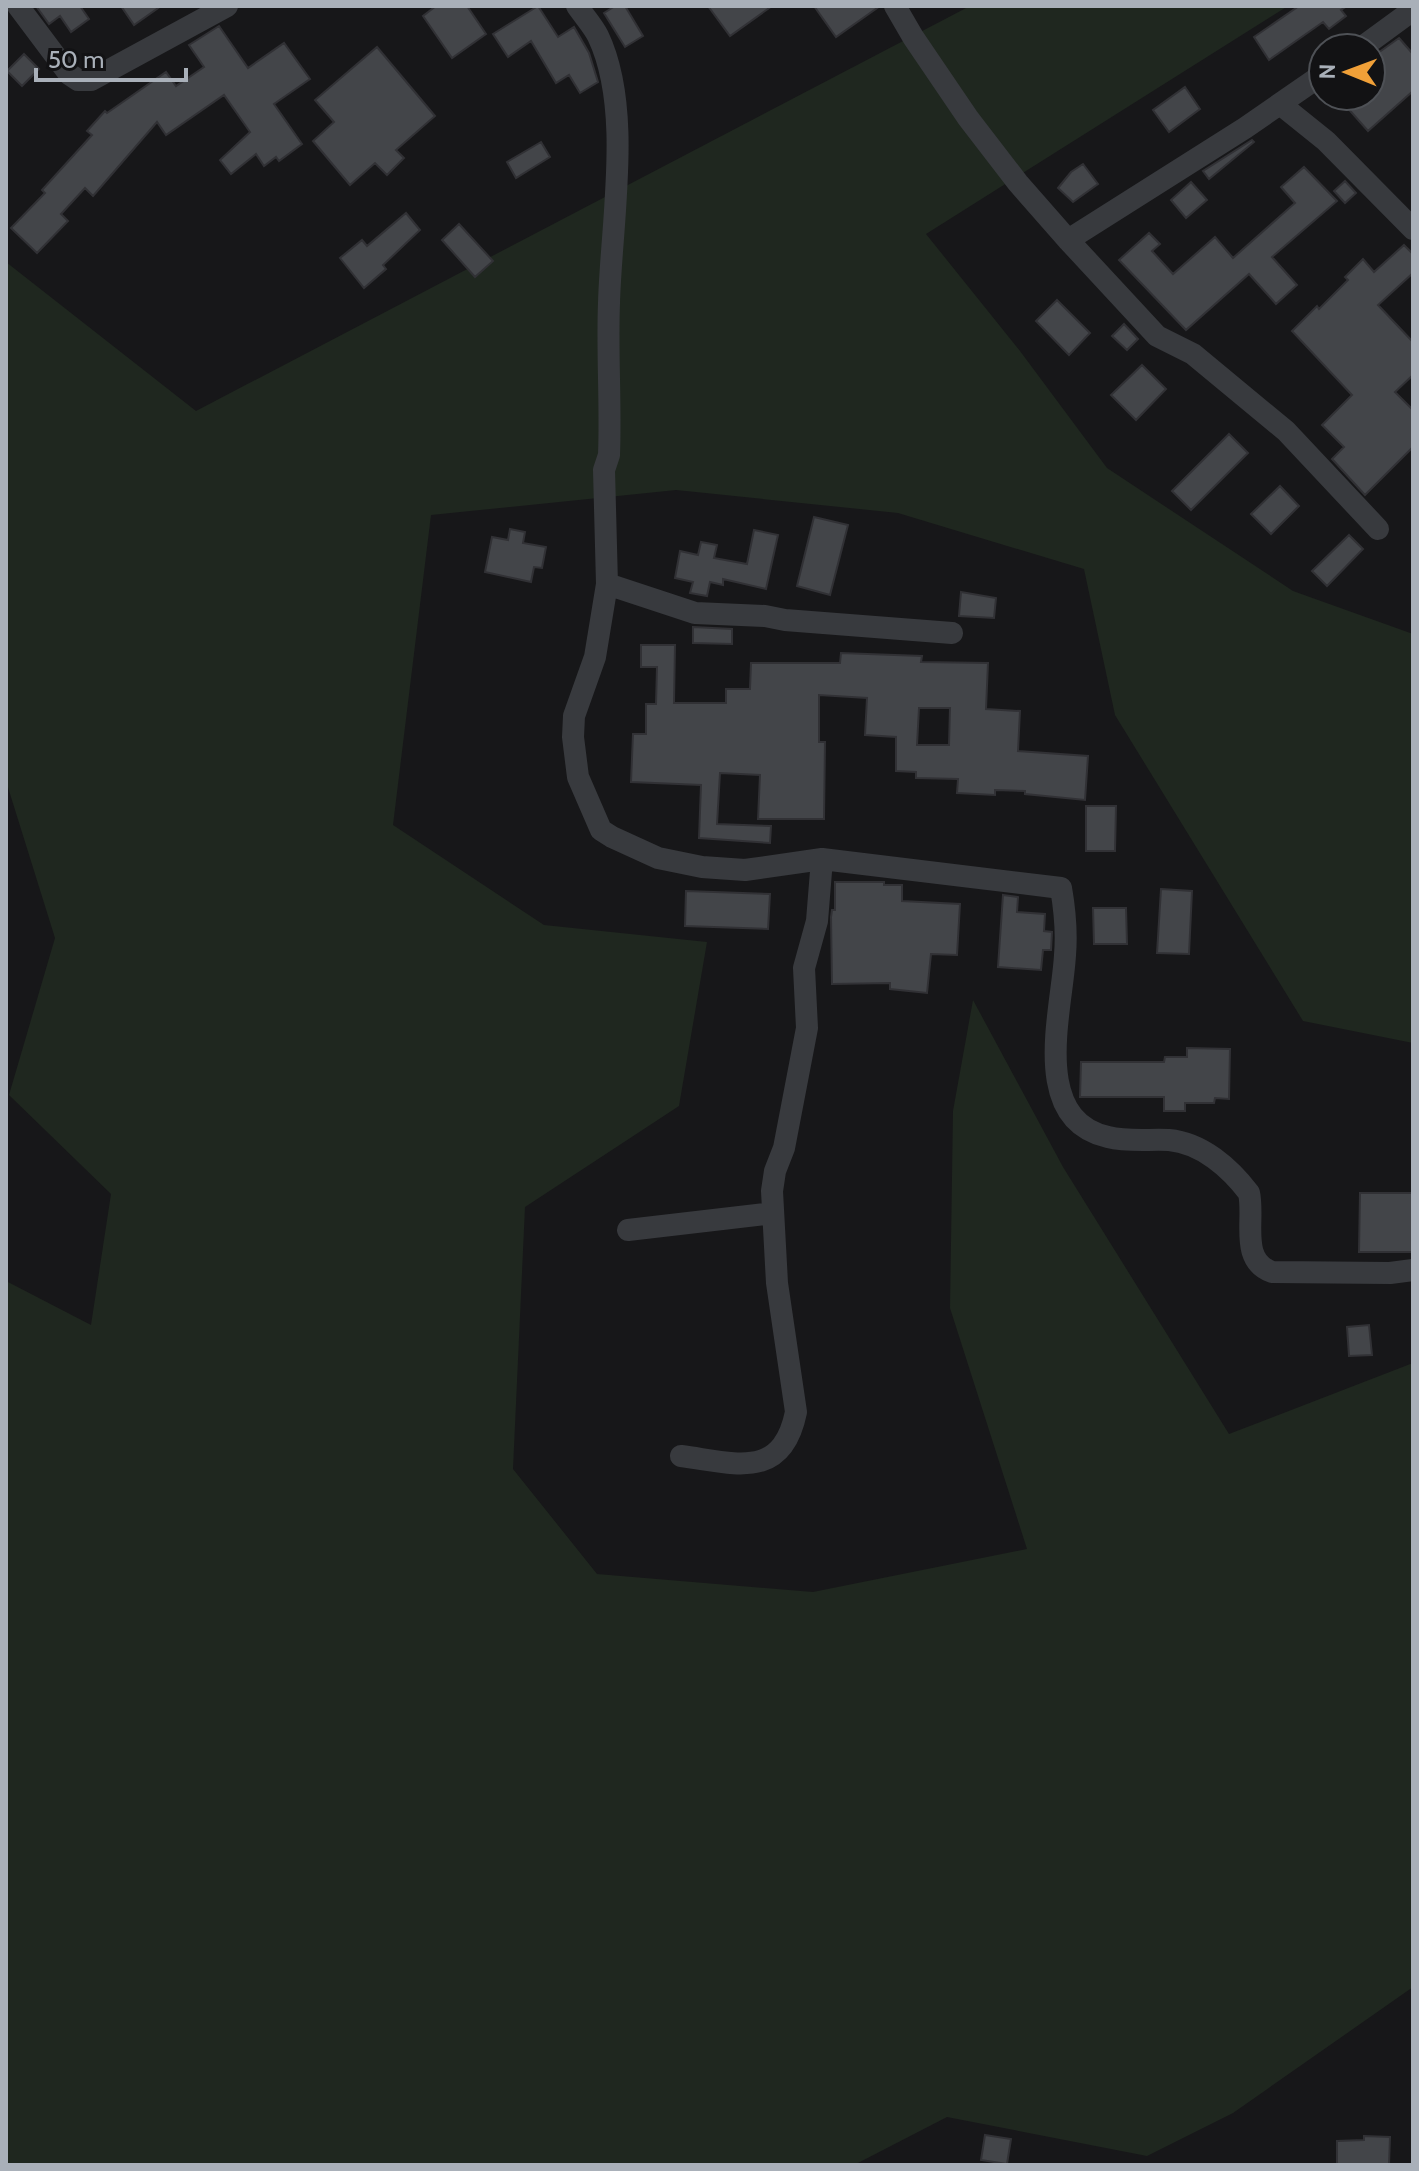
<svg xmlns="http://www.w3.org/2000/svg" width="1419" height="2171" viewBox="0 0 1419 2171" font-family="Cabin,sans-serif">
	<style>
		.green { fill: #1f271f }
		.building { fill: #434549; stroke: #313135; stroke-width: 2; fill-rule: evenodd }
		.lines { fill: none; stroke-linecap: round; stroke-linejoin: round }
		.minor { stroke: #383a3e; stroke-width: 22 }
	</style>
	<rect width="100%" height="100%" fill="#171719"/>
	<!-- green -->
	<path class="green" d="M970 6H1288L926 234 1020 351 1107 468 1293 591 1413 634V1043L1303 1021 1115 715 1084 569 898 513 676 490 431 515 393 825 544 925 707 942 679 1106 525 1207 513 1469 597 1574 813 1592 1027 1549 950 1308 953 1111 973 1000 1063 1167 1229 1434 1413 1363V1987L1233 2113 1147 2156 947 2117 854 2165H6V1281L91 1325 111 1194 9 1095 55 938 6 781V262L196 411Z"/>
	<!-- building -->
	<path class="building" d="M36 6H80L89 19 71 32 60 16 49 24Z
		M121 6H161L134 25Z
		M436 6H467L486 34 452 58 423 16Z
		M538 6 558 37 574 27 589 53 598 82 580 93 569 75 556 83 531 41 508 57 493 34Z
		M615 6H625L643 36 625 47 604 13Z
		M708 6H772L730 36Z
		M814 6H880L836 37Z
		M1299 6H1347L1341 10 1346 16 1329 29 1323 22 1269 60 1254 37Z
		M219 26 248 68 284 43 310 79 274 104 302 144 279 161 276 157 264 166 256 154 231 174 220 160 250 132 224 95 166 135 157 122 93 196 85 188 61 214 68 221 37 253 11 228 45 193 42 190 92 135 87 131 105 111 107 113 166 72 176 86 204 67 189 45Z
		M1399 38 1413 54V91L1368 131 1337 96H1371V58Z
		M377 47 435 116 396 150 404 158 387 175 375 163 350 185 313 141 334 122 315 100Z
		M24 54 39 69 22 86 7 71Z
		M1185 87 1200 109 1169 132 1153 110Z
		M1252 140 1254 142 1209 179 1203 171Z
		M541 142 550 157 516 178 507 162Z
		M1083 164 1098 184 1073 202 1058 188 1071 172Z
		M1304 167 1337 201 1272 257 1297 285 1276 304 1249 274 1186 330 1119 260 1149 233 1160 244 1152 251 1173 274 1215 237 1233 258 1295 203 1281 187Z
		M1345 181 1356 193 1345 203 1334 191Z
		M1191 182 1207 200 1186 218 1171 200Z
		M406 213 420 230 383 265 386 269 364 288 340 258 362 240 367 246Z
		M459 224 493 261 475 277 442 240Z
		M1404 245 1413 254V273L1378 305 1413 342V375L1395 392 1413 410V447L1365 495 1332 459 1344 447 1322 425 1352 395 1292 331 1317 306 1319 309 1348 280 1345 277 1363 259 1374 272Z
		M1057 300 1090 333 1069 355 1036 321Z
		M1124 324 1138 339 1127 350 1112 336Z
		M1142 365 1166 389 1136 420 1111 395Z
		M1229 434 1248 453 1191 510 1172 491Z
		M1280 486 1299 506 1271 534 1251 514Z
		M814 517 848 525 830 595 797 586Z
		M510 529 525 532 523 543 546 547 542 568 534 567 531 582 485 572 492 537 508 540Z
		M754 530 778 535 766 589 723 579V585L710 582 707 596 690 593 693 582 675 578 680 551 698 555 701 542 717 545 714 558 747 564Z
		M1349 535 1363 549 1327 586 1312 571Z
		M961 592 996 598 994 618 959 616Z
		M693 627 732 629V644L693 643Z
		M641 645H675L674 703H726V689H750L751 663H840L841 653 922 656 921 662 988 663 986 709 1020 711 1018 751 1088 756 1085 800 1025 794V791L995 790V795L957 793 958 779 916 778V772L896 771V737L865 735 867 698 819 695V742H825L824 819H758L760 775 720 773 717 824 771 826 770 843 699 838 701 785 631 782 633 734H646V704H656L657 667H641ZM919 708H950L949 745H917Z
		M1086 806H1116L1115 851H1086Z
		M835 882H884V885H902V901L960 904 957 955 931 954 927 993 890 989V983L832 984 831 917 832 910H835Z
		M1161 889 1192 891 1189 954 1157 953Z
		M686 891 770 894 768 929 685 926Z
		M1003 895 1018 897 1017 912 1045 914 1044 931 1052 932 1051 950H1043L1041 970 998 967Z
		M1093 908H1126L1127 944H1094Z
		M1187 1048 1230 1049 1229 1099 1215 1098 1214 1103H1185V1111H1164V1097H1080L1081 1062H1164L1165 1057H1187Z
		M1360 1193H1413V1252H1359Z
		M1369 1325 1372 1355 1349 1356 1347 1327Z
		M985 2135 1011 2139 1007 2164 981 2160Z
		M1364 2136 1390 2137 1389 2165H1337V2141L1364 2140Z"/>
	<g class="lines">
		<!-- minor -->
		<path class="minor" d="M18 6 69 74 78 80H91L227 6
			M577 6C584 16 593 26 598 36 633 109 611 223 609 303 607 353 611 404 609 455L604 470 607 584 595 657 574 716 573 737 578 777 601 830 612 837 658 858 702 867 745 870 822 859 1061 888C1065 911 1067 931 1065 955 1062 1011 1029 1119 1108 1137 1128 1142 1149 1139 1169 1140 1202 1143 1230 1168 1249 1193 1255 1220 1239 1260 1272 1272L1390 1273 1413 1270
			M895 6 913 37 968 118 1018 183 1068 240 1157 336 1193 354 1286 431 1378 529
			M1361 48 1413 10
			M1280 104 1326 141 1413 229
			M1068 240 1245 128 1323 74
			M607 584 695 613 765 616 785 620 952 633
			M628 1230 773 1213
			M681 1456C735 1463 782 1481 796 1412L777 1283 772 1191 775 1171 784 1148 807 1028 804 968 817 921 822 859"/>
	</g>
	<!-- border -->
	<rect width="1419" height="2171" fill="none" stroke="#a9b0b9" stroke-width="16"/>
	<!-- north arrow -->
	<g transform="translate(1347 72) rotate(271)"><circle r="38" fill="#121214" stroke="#4e5156" stroke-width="2"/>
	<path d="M0-6L14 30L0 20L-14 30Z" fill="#f0a038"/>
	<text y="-12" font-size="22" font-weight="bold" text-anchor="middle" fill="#a9b0b9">N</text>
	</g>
	<!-- scale -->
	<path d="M36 68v12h150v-12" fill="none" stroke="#a9b0b9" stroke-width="4"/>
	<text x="48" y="68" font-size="24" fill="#a9b0b9" stroke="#121214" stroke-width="6" paint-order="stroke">50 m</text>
</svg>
